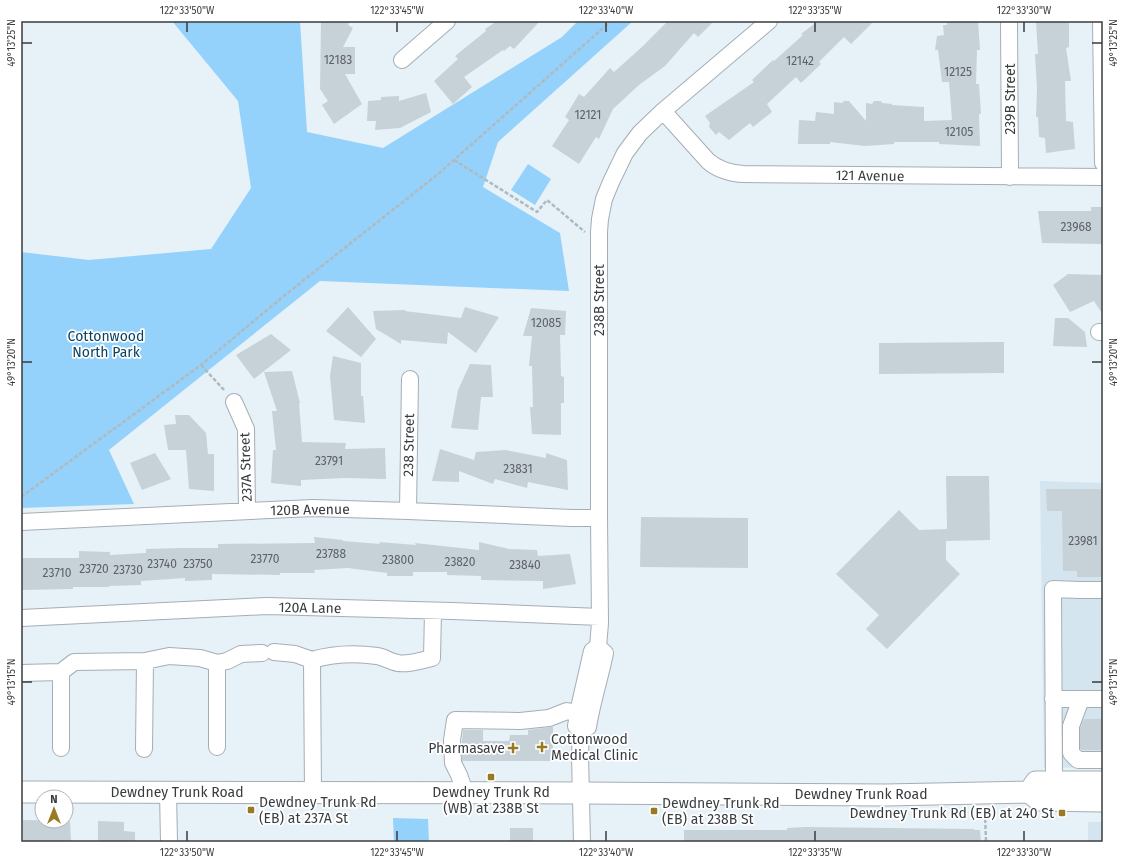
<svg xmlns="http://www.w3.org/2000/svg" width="1124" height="863" viewBox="0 0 1124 863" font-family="'Fira Sans',sans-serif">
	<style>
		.built { fill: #d4e5f0 }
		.green { fill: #94d2fb }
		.building { fill: #c7d1d8 }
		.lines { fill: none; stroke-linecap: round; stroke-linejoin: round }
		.minor-casing { stroke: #a5aeb5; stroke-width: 18 }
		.major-casing { stroke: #a5aeb5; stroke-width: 23 }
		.path { stroke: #b0b9be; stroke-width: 2.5; stroke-dasharray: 4 2; stroke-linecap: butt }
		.minor { stroke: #fff; stroke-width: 16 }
		.major { stroke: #fff; stroke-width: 21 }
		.ticks { fill: none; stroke: #383c3f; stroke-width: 1.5 }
		.poi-dot { fill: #987a23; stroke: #fff; stroke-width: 1.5 }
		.labels { text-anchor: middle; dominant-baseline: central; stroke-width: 3.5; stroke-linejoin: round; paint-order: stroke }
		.number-label { font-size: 12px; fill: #5c6165 }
		.street-label { font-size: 14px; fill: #383c3f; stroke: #fff }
		.park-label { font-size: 14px; fill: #08415f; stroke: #fff }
		.poi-label { font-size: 14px; fill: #383c3f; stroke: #fff; text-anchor: start }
		.neatline { fill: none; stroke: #383c3f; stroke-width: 1.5 }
		.ticks-label { font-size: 10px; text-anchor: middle; fill: #383c3f }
	</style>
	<rect width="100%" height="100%" fill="#e7f1f8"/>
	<!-- built -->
	<path class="built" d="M1040 481 1103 483V767L1044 768Z
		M1088 822H1103V842H1088Z"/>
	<!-- green -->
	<path class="green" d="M172 21H300L307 132 383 148 562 37 578 21H633L498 142 483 187 560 233 569 291 320 281 109 450 134 504 21 508V252L89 260 211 249 251 188 238 101Z
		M528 164 551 179 535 205 511 190Z
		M393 818 428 819 429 842H394Z"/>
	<!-- building -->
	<path class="building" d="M321 21H350L348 25 353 28 343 47H355V74H345L362 104 334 124 322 105 328 101 320 89Z
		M497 21H540L514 49 510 46 504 51 503 50 464 77 472 87 453 104 434 81 458 59 455 56 486 31 485 29Z
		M668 21H714L698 37 694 33 665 66 639 85 613 109 599 139 596 137 579 164 552 146 569 120 565 117 579 94 584 97 610 68 614 72 642 47Z
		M818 21H874L851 44 844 37 819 62 821 64 801 83 796 77 767 104 772 112 753 127 750 123 729 140 719 132 716 135 709 127 710 123 705 116 754 82 752 80 773 60 774 61 803 35 801 34Z
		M947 21H978L980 50H977L976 84H979L981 114H979L980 146 939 144V142H894V144L865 146 830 142V144H798L799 120 815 121 816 112 834 114V102L842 103 844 101H849L866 121V103L872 104 874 101H881L882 103 892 104V105L924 107V121L952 120 949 82H942L938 50H935L937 36 944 35 943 25H947Z
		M1036 21H1069V47L1066 48 1071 81H1065L1066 121 1073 122 1075 149 1046 153 1045 138 1039 137 1038 117H1036L1037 88 1035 54H1038Z
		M426 93 431 112 400 128 375 130 376 121H367L368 101 381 100V97L399 96V101Z
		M1091 207H1103V244L1042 243 1038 211H1091Z
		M1068 274 1103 275V315L1094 301 1070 312 1053 285Z
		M348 307 376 339 361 357 326 331Z
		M465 307 499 317 476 353 448 332 447 344 401 340V344L376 329 373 311 405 310V311L461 318Z
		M531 308 566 311 565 335H560L561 376 564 377V403H561V435L532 434 530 407H533L532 366H529L532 336H523Z
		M1055 318H1068L1085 332 1087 347 1053 346Z
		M271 334 291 350 254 379 236 355Z
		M1004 342V373L879 374V343Z
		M333 356 361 363V396H363L365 423 334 420 330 376Z
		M470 364 491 365 493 397H481L478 430 451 428 458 390Z
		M292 371 300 403H299L302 442 346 443 345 449 385 448 386 479 344 478 301 480V486L271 483 273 450H276L272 411H277L264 372Z
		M175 415H189L206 433 208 454H214V491L189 489 186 450H168L164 425 176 424Z
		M440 449 474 460 476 452 506 450 546 458V453L567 460 568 490 528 482 527 488 495 479 493 484 459 471V482L432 481Z
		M155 453 171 479 142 490 130 463Z
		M946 476H989L990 540 946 541V560L960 574 887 649 866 629 879 615 836 574 899 510 919 530 947 529Z
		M1046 489H1103V577H1077V571H1063L1062 511H1047Z
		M641 517 748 518V568L640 567Z
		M314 537 343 540V541L380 544 379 542 416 545 415 543 479 550V542L509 549 537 550 538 556 570 554 576 584 543 589V581L481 580V576L447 575V572H413V576H387V573L348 568 314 570 315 573H280V575L212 574V580L185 581V578L141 581V585L109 586V587H73V589L21 590V558H79V551L110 552V555L146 553V549L182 548H218V544L315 543Z
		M1084 719H1103V750H1082L1080 749V728Z
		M551 727H553V761H462V741L463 730H483V741H509L510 735H528V730Z
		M23 820 70 821 71 842H23Z
		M98 821 124 822V831L135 832V842H98Z
		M805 827 974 829V830H980L981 842H684V830H787V828Z
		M510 828H533V842H510Z"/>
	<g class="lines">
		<!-- minor casing -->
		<g class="minor-casing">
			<path id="minor" d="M1009 21 1010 177
				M1101 21 1103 163
				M402 60 447 21
				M663 111 708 161C718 170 729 173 743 174L1103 177
				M1099 332H1103
				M234 402 246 429 247 511
				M408 511 410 379
				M21 522 313 508 408 511 572 518H599
				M21 618 267 606 452 611 600 617
				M598 647 600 623 599 518V232L600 219 604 199 611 182 625 153 640 133 663 111 769 21
				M274 652 295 654 312 660
				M217 663V747
				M61 672V748
				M21 673 61 672 74 662 145 661 169 656 200 658 217 663 227 661 241 654 262 653
				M1053 699H1103
				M1081 699 1071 726V753L1078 760H1103
				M581 731 588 727C592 702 600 678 605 653L598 647
				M144 749 145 661
				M1054 782 1053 589 1080 590H1103
				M168 792 169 842
				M313 792 312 660C333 654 355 653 377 656 384 657 391 662 398 663 408 665 422 660 432 658L433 611
				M465 792 459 775 453 763 452 740 455 720 520 721 549 718 567 711 578 713
				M582 842 580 755 581 731 576 726 579 708 592 651 598 647"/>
		</g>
		<!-- major casing -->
		<g class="major-casing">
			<path id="major" d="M21 792 581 793 886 795 1029 792 1039 800 1103 801
				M1029 792 1036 782H1103"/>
		</g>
		<!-- path -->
		<path class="path" d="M454 160 537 212 547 200 585 232
			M201 365 225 391
			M21 497 201 365 285 295 437 175 611 21
			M985 813 986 842"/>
		<!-- minor -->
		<use href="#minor" class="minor"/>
		<!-- major -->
		<use href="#major" class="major"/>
	</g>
	<!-- ticks -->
	<path class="ticks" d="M187 22V32M397 22V32M606 22V32M815 22V32M1024 22V32M22 43H32M1092 43H1102M22 362H32M1092 362H1102M22 682H32M1092 682H1102M187 831V841M397 831V841M606 831V841M815 831V841M1024 831V841"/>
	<!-- markers -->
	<g class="poi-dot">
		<path d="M540 741h4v4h4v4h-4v4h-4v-4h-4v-4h4z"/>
		<path d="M511 742h4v4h4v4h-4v4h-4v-4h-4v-4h4z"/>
		<rect x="487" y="773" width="8" height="8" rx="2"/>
		<rect x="247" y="806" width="8" height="8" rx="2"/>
		<rect x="650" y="807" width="8" height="8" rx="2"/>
		<rect x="1058" y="809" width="8" height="8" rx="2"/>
	</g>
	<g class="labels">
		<!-- number labels -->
		<g class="number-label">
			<text x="338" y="60">12183</text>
			<text x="800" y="61">12142</text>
			<text x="958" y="72">12125</text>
			<text x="588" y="115">12121</text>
			<text x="959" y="132">12105</text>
			<text x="1076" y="227">23968</text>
			<text x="546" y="323">12085</text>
			<text x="329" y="461">23791</text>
			<text x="518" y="469">23831</text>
			<text x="1083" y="541">23981</text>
			<text x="331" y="554">23788</text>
			<text x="265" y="559">23770</text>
			<text x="398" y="560">23800</text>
			<text x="460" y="562">23820</text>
			<text x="162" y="564">23740</text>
			<text x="198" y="564">23750</text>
			<text x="525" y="565">23840</text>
			<text x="94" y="569">23720</text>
			<text x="128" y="570">23730</text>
			<text x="57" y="573">23710</text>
		</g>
		<!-- street labels -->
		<g class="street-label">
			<text transform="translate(1010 99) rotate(-90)">239B Street</text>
			<text transform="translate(870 176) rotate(1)">121 Avenue</text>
			<text transform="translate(599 300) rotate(-90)">238B Street</text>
			<text transform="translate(409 445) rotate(-89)">238 Street</text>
			<text transform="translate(246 467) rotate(-92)">237A Street</text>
			<text transform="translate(310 510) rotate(-1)">120B Avenue</text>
			<text transform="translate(310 608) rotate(1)">120A Lane</text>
			<text x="177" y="792">Dewdney Trunk Road</text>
			<text x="861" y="794">Dewdney Trunk Road</text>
		</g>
		<!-- park labels -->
		<g class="park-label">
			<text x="106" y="336">Cottonwood<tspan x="106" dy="16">North Park</tspan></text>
		</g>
		<!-- poi labels -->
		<g class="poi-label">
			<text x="551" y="739">Cottonwood<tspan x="551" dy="16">Medical Clinic</tspan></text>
			<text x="505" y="748" text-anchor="end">Pharmasave</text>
			<text x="491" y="792" text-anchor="middle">Dewdney Trunk Rd<tspan x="491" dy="16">(WB) at 238B St</tspan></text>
			<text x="259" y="802">Dewdney Trunk Rd<tspan x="259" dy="16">(EB) at 237A St</tspan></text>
			<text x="662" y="803">Dewdney Trunk Rd<tspan x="662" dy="16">(EB) at 238B St</tspan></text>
			<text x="1054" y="813" text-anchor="end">Dewdney Trunk Rd (EB) at 240 St</text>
		</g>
	</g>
	<!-- border -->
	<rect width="1124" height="863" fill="none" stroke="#ffffff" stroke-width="44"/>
	<!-- north arrow -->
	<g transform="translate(54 809)"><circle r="19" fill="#ffffff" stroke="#afb1b2"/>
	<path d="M0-3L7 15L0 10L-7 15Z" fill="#987a23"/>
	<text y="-6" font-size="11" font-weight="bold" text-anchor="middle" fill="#383c3f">N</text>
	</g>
	<rect x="22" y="22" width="1080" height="819" class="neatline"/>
	<g class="ticks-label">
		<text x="187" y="14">122°33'50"W</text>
		<text x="397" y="14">122°33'45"W</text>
		<text x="606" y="14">122°33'40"W</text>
		<text x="815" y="14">122°33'35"W</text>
		<text x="1024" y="14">122°33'30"W</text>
		<text transform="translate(11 43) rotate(-90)" y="4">49°13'25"N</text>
		<text transform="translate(1113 43) rotate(-90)" y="4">49°13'25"N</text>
		<text transform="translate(11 362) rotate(-90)" y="4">49°13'20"N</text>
		<text transform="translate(1113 362) rotate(-90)" y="4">49°13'20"N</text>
		<text transform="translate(11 682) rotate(-90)" y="4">49°13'15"N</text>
		<text transform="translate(1113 682) rotate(-90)" y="4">49°13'15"N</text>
		<text x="187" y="856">122°33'50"W</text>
		<text x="397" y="856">122°33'45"W</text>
		<text x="606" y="856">122°33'40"W</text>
		<text x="815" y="856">122°33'35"W</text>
		<text x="1024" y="856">122°33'30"W</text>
	</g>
</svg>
